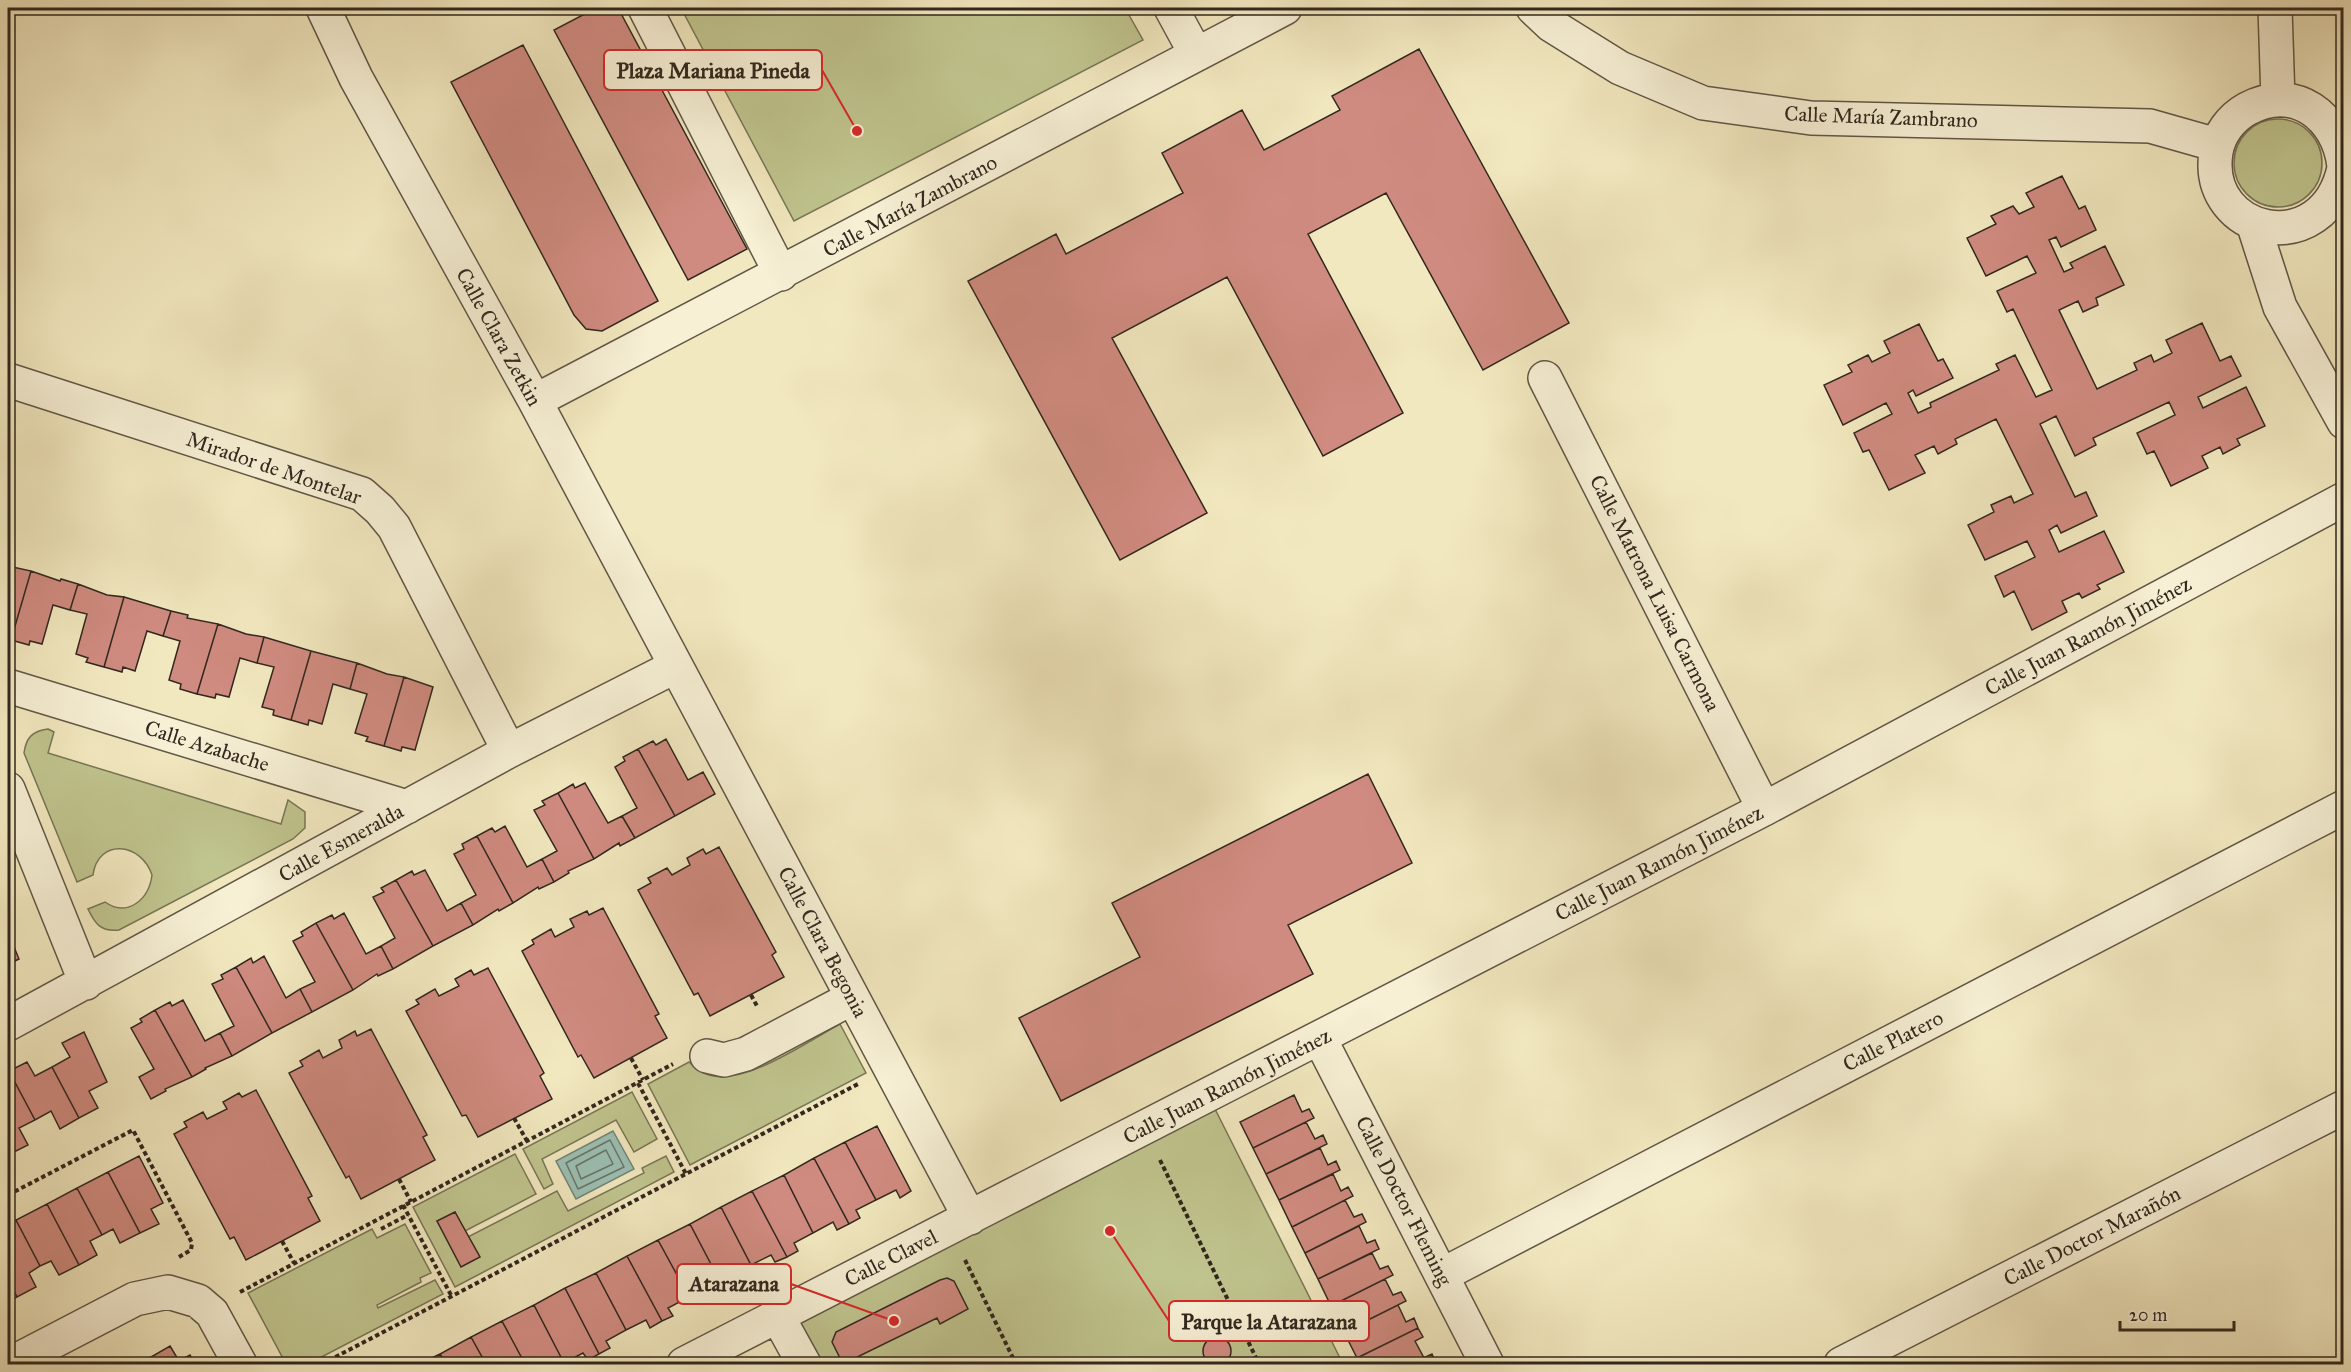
<svg xmlns="http://www.w3.org/2000/svg" width="2351" height="1372" viewBox="0 0 2351 1372" font-family="'IM FELL Great Primer',serif">
	<style>
		.green { fill: #c0c48e; stroke: #787656; stroke-width: 1.5 }
		.water { fill: #9bc0b4; stroke: #718378; stroke-width: 1.5 }
		.lines { fill: none; stroke-linecap: round; stroke-linejoin: round }
		.shore { stroke: #667469; stroke-width: 1.5 }
		.building { fill: #d08b80; stroke: #31271e; stroke-width: 1.5 }
		.minor-casing { stroke: #615746; stroke-width: 36 }
		.path { stroke: #31271e; stroke-width: 4; stroke-dasharray: 4.5 3; stroke-linecap: butt }
		.minor { stroke: #f7f0d5; stroke-width: 33 }
		.labels { text-anchor: middle; dominant-baseline: central; stroke-width: 5; stroke-linejoin: round; paint-order: stroke }
		.street-label { font-size: 21px; fill: #31271e; stroke: #f7f0d5 }
		.leader { fill: none; stroke: #d62828; stroke-width: 2 }
		.callout-dot { fill: #d62828; stroke: #f7f0d5; stroke-width: 2 }
		.callout { fill: #f7f0d5; stroke: #d62828; stroke-width: 2 }
		.callout-label { font-size: 22px; text-anchor: middle; font-weight: bold; fill: #31271e }
	</style>
	<rect width="100%" height="100%" fill="#f2e8bf"/>
	<filter id="stains"><feTurbulence type="fractalNoise" baseFrequency=".00333" numOctaves="4"/><feColorMatrix values="0 0 0 0 .2 0 0 0 0 .09 0 0 0 0 .02 0 0 0 .5 -.17"/></filter>
	<radialGradient id="worn" r=".72"><stop offset=".6" stop-color="#630" stop-opacity="0"/><stop offset="1" stop-color="#630" stop-opacity=".3"/></radialGradient>
	<!-- green -->
	<path class="green" d="M681 8H1125L1143 40 794 221Z
		M2234 163a44 44 0 1 1 88 0a44 44 0 1 1-88 0Z
		M48 729 54 732 48 753 281 824 288 800 305 812V828L293 839 119 930C101 932 95 924 88 909L105 902C128 918 149 899 152 875 141 842 98 838 93 875L77 882 24 753C26 738 32 731 48 729Z
		M840 1024 866 1073 690 1165 648 1084 689 1062C695 1068 701 1073 709 1075 745 1086 808 1041 840 1024Z
		M632 1092 657 1139 634 1152 616 1120 542 1159 553 1184 544 1189 523 1149Z
		M1208 1095 1343 1364H804L777 1315Z
		M515 1154 536 1194 465 1231 455 1212 437 1221 468 1237 557 1191 568 1211 644 1173 642 1168 666 1156 674 1172 455 1287 413 1207Z
		M405 1224 431 1273 420 1278 421 1282 377 1305 378 1308 435 1280 443 1294 308 1364H286L248 1293 372 1229 377 1238Z"/>
	<!-- water -->
	<path class="water" d="M613 1131 634 1169 576 1199 556 1161Z"/>
	<g class="lines">
		<!-- shore -->
		<path class="shore" d="M610 1140 624 1167 578 1189 566 1163Z
			M606 1150 613 1164 581 1179 576 1166Z"/>
	</g>
	<!-- building -->
	<path class="building" d="M596 8H618L747 249 688 280 554 30Z
		M523 45 658 301 602 331 586 329 574 315 451 82Z
		M1419 49 1569 323 1483 370 1386 193 1308 234 1403 413 1323 456 1227 277 1112 338 1207 513 1120 560 968 281 1056 234 1066 254 1183 193 1162 153 1242 110 1264 150 1340 110 1332 96Z
		M2062 176 2079 209 2085 206 2096 230 2061 247 2056 237 2049 240 2064 272 2073 268 2070 263 2105 246 2124 285 2096 298 2098 305 2083 312 2078 301 2059 310 2097 389 2137 370 2134 363 2151 355 2154 362 2172 353 2166 340 2202 323 2220 361 2231 356 2241 376 2198 397 2203 408 2246 387 2265 426 2237 439 2240 445 2223 454 2220 447 2202 456 2208 468 2171 486 2154 451 2147 454 2137 433 2175 415 2169 402 2093 438 2096 445 2075 456 2056 416 2040 424 2075 497 2086 492 2097 516 2061 533 2057 525 2049 530 2059 552 2104 531 2124 572 2097 585 2100 589 2082 598 2079 593 2062 601 2067 612 2032 630 2014 591 2004 597 1995 576 2035 557 2027 541 1985 560 1968 525 1994 512 1991 505 2011 496 2014 503 2033 494 1996 419 1955 439 1957 444 1938 454 1934 446 1915 455 1925 473 1889 490 1869 450 1863 452 1854 433 1892 414 1886 403 1843 425 1824 385 1852 372 1848 365 1868 355 1872 362 1890 353 1884 341 1919 324 1938 361 1943 359 1953 378 1916 396 1913 390 1908 393 1918 413 1931 407 1930 403 1999 370 1996 364 2015 355 2036 397 2052 390 2013 309 2007 312 1997 291 2036 273 2027 256 1986 276 1967 238 1996 224 1991 216 2013 206 2019 214 2034 207 2026 193Z
		M8 566 31 571 11 640 8 639Z
		M31 571 60 581 61 579 78 584 70 610 53 605 42 644 30 641 29 645 11 640Z
		M78 584 107 595 124 597 104 667 86 662 88 658 76 654 87 614 70 610Z
		M124 597 171 611 163 636 147 631 135 671 123 667 122 672 104 667Z
		M171 611 188 615 187 618 218 624 197 694 180 689 181 684 169 680 180 641 163 636Z
		M218 624 246 634 264 637 257 663 240 658 229 697 216 694 215 698 197 694Z
		M264 637 311 651 291 720 273 715 274 710 262 707 274 667 257 663Z
		M311 651 357 663 350 689 333 684 322 724 309 720 308 725 291 720Z
		M357 663 387 674 404 677 384 746 366 741 368 737 355 733 367 694 350 689Z
		M404 677 433 687 415 750 402 747 401 751 384 746Z
		M666 739 688 780 703 772 715 794 675 816 638 749 653 741 656 745Z
		M638 749 675 816 635 838 622 816 637 808 615 767 625 761 623 757Z
		M1368 774 1412 863 1288 925 1313 974 1061 1101 1019 1018 1140 957 1112 903Z
		M585 783 608 823 622 816 635 838 620 846 619 843 594 859 558 793 573 784 575 788Z
		M558 793 594 859 568 871 569 873 554 882 542 859 557 851 534 810 545 805 542 801Z
		M505 826 527 867 542 859 554 882 539 889 538 887 513 903 477 836 492 828 495 832Z
		M477 836 513 903 499 911 498 909 473 925 461 903 476 895 454 854 464 849 462 844Z
		M719 847 776 952 772 955 784 977 710 1016 698 993 694 995 638 890 651 883 648 878 667 868 672 875 690 865 687 858 703 849 706 854Z
		M425 870 447 911 461 903 473 925 433 946 396 880 412 871 414 875Z
		M396 880 433 946 393 969 381 946 395 938 373 897 384 892 381 888Z
		M603 908 659 1014 655 1016 667 1038 594 1078 581 1055 578 1057 522 951 534 944 532 940 551 929 555 937 574 927 570 919 587 911 589 915Z
		M344 913 366 954 381 946 393 969 378 976 377 974 353 990 316 923 332 915 334 919Z
		M316 923 353 990 312 1012 300 989 315 982 293 941 303 936 301 932Z
		M10 937 19 959 8 964V938Z
		M264 956 286 998 300 989 312 1012 272 1033 236 967 251 958 253 963Z
		M236 967 272 1033 232 1056 220 1033 234 1026 212 984 223 979 221 975Z
		M488 968 544 1073 540 1076 552 1099 478 1137 466 1115 462 1116 406 1011 419 1004 416 1000 435 989 439 996 459 986 455 979 471 970 474 975Z
		M183 1000 205 1041 220 1033 232 1056 205 1068 206 1069 192 1077 155 1010 170 1002 172 1006Z
		M155 1010 192 1077 165 1089 166 1091 151 1099 139 1077 154 1069 131 1028 142 1022 140 1019Z
		M371 1029 427 1135 423 1137 435 1160 361 1199 349 1176 346 1178 289 1073 303 1066 300 1061 319 1050 323 1058 342 1048 339 1040 355 1031 357 1036Z
		M84 1032 107 1082 89 1091 98 1108 79 1118 52 1067 70 1057 62 1043Z
		M27 1062 35 1076 52 1067 79 1118 60 1129 51 1111 35 1120 9 1071Z
		M9 1071 35 1120 19 1128 28 1145 8 1155Z
		M256 1090 312 1196 308 1198 320 1221 246 1260 234 1237 230 1239 174 1134 187 1127 184 1122 203 1112 207 1119 227 1109 223 1102 239 1093 242 1097Z
		M1294 1095 1302 1112 1309 1109 1314 1118 1253 1148 1240 1122Z
		M1306 1122 1315 1139 1323 1135 1327 1144 1266 1174 1253 1148Z
		M877 1126 911 1191 900 1198 896 1190 876 1200 845 1142Z
		M845 1142 876 1200 856 1210 860 1218 849 1224 814 1158Z
		M1320 1148 1328 1165 1336 1161 1340 1170 1279 1200 1266 1174Z
		M139 1156 163 1203 151 1209 159 1224 140 1233 108 1172Z
		M814 1158 849 1224 837 1230 833 1222 813 1233 784 1175Z
		M108 1172 140 1233 120 1243 113 1229 102 1235 77 1188Z
		M1333 1174 1341 1191 1348 1187 1353 1196 1292 1227 1279 1200Z
		M784 1175 813 1233 794 1243 798 1251 787 1257 752 1191Z
		M77 1188 102 1235 90 1241 97 1255 79 1265 47 1204Z
		M752 1191 787 1257 775 1262 771 1255 751 1265 721 1207Z
		M1345 1200 1354 1217 1362 1214 1366 1222 1305 1253 1292 1227Z
		M47 1204 79 1265 59 1275 51 1261 40 1266 16 1220Z
		M721 1207 751 1265 731 1276 735 1283 724 1289 690 1224Z
		M455 1212 480 1257 461 1267 437 1221Z
		M16 1220 40 1266 29 1273 36 1287 17 1297 8 1278V1224Z
		M690 1224 724 1289 713 1295 709 1287 689 1297 658 1240Z
		M1359 1226 1367 1243 1375 1240 1379 1249 1318 1279 1305 1253Z
		M658 1240 689 1297 668 1308 673 1316 662 1321 627 1256Z
		M1372 1253 1380 1269 1388 1266 1393 1275 1331 1306 1318 1279Z
		M627 1256 662 1321 650 1328 646 1320 626 1330 596 1273Z
		M596 1273 626 1330 606 1341 610 1348 599 1354 565 1288Z
		M8 1278 17 1297 8 1302Z
		M947 1278 954 1281 968 1309 940 1324 937 1318 843 1364 832 1342 836 1332 940 1280Z
		M1385 1279 1393 1295 1401 1292 1406 1301 1344 1332 1331 1306Z
		M565 1288 599 1354 588 1360 583 1353 564 1363 534 1305Z
		M534 1305 564 1363 561 1364H525L502 1321Z
		M1398 1305 1406 1322 1414 1318 1418 1328 1357 1358 1344 1332Z
		M502 1321 525 1364H486L471 1337Z
		M1418 1328 1423 1337 1415 1341 1424 1358 1410 1364H1360L1357 1358Z
		M1203 1351a14 14 0 1 1 28 0a14 14 0 1 1-28 0Z
		M471 1337 486 1364H446L440 1354Z
		M170 1346 179 1361 190 1355 195 1364H155L151 1357Z
		M440 1354 446 1364H419Z
		M1432 1354 1436 1363 1434 1364H1410Z
		M151 1357 155 1364H136Z"/>
	<g class="lines">
		<!-- minor casing -->
		<g class="minor-casing">
			<path id="minor" d="M323 8 356 78 535 401 970 1218
				M645 8 781 274
				M1171 8 1196 54
				M1533 8 1551 25 1620 68 1703 103 1811 118 2150 126 2217 145
				M2275 8 2278 100
				M2344 166C2338 116 2295 83 2247 109 2231 118 2219 134 2216 152 2203 236 2324 262 2344 168
				M2253 223 2280 307 2344 422
				M1545 378 1764 809
				M8 380 362 494 380 510 394 527 509 751
				M535 401 1285 8
				M8 686 407 807
				M8 789 86 983
				M8 1024 509 751 676 666
				M1320 1039 1487 1364
				M707 1056 724 1060 746 1054 852 998
				M1442 1275 2344 807
				M777 1315 804 1364
				M10 1364 135 1299 168 1292 198 1301 212 1313 240 1364
				M684 1364 1764 809 2344 499
				M1841 1364 2344 1107"/>
		</g>
		<!-- path -->
		<path class="path" d="M751 995 757 1006
			M631 1058 643 1080
			M638 1083 686 1174
			M514 1118 527 1141
			M1160 1160 1259 1364
			M399 1179 411 1202
			M8 1195 133 1130 192 1243 191 1250 179 1257
			M403 1205 452 1297
			M381 1229 408 1215
			M282 1241 294 1263
			M965 1260 1016 1364
			M240 1292 673 1064
			M322 1364 858 1084"/>
		<!-- minor -->
		<use href="#minor" class="minor"/>
	</g>
	<g class="labels">
		<!-- street labels -->
		<g class="street-label">
			<text transform="translate(1881 117) rotate(2)">Calle María Zambrano</text>
			<text transform="translate(910 206) rotate(-28)">Calle María Zambrano</text>
			<text transform="translate(499 337) rotate(61)">Calle Clara Zetkin</text>
			<text transform="translate(274 468) rotate(19)">Mirador de Montelar</text>
			<text transform="translate(1655 593) rotate(63)">Calle Matrona Luisa Carmona</text>
			<text transform="translate(2088 636) rotate(-28)">Calle Juan Ramón Jiménez</text>
			<text transform="translate(207 746) rotate(17)">Calle Azabache</text>
			<text transform="translate(341 843) rotate(-29)">Calle Esmeralda</text>
			<text transform="translate(1659 863) rotate(-27)">Calle Juan Ramón Jiménez</text>
			<text transform="translate(823 942) rotate(62)">Calle Clara Begonia</text>
			<text transform="translate(1893 1041) rotate(-27)">Calle Platero</text>
			<text transform="translate(1227 1086) rotate(-27)">Calle Juan Ramón Jiménez</text>
			<text transform="translate(1404 1201) rotate(63)">Calle Doctor Fleming</text>
			<text transform="translate(2092 1236) rotate(-27)">Calle Doctor Marañón</text>
			<text transform="translate(891 1258) rotate(-27)">Calle Clavel</text>
		</g>
	</g>
	<!-- callouts -->
	<path class="leader" d="M857 131L822 70M894 1321L791 1284M1110 1231L1169 1321"/>
	<g class="callout-dot">
		<circle cx="857" cy="131" r="6"/>
		<circle cx="894" cy="1321" r="6"/>
		<circle cx="1110" cy="1231" r="6"/>
	</g>
	<g class="callout">
		<rect x="604" y="50" width="218" height="40" rx="6"/>
		<rect x="677" y="1264" width="114" height="40" rx="6"/>
		<rect x="1169" y="1301" width="200" height="40" rx="6"/>
	</g>
	<g class="callout-label">
		<text x="713" y="78">Plaza Mariana Pineda</text>
		<text x="734" y="1291">Atarazana</text>
		<text x="1269" y="1329">Parque la Atarazana</text>
	</g>
	<!-- margin -->
	<rect width="2351" height="1372" fill="none" stroke="#f2e8bf" stroke-width="30"/>
	<rect x="9" y="9" width="2333" height="1354" fill="none" stroke="#31271e" stroke-width="3"/>
	<rect x="15" y="15" width="2321" height="1342" fill="none" stroke="#31271e" stroke-width="1.5"/>
	<!-- scale -->
	<path d="M2120 1321v9h114v-9" fill="none" stroke="#31271e" stroke-width="3"/>
	<text x="2129" y="1321" font-size="18" fill="#31271e" stroke="#f7f0d5" stroke-width="4.5" paint-order="stroke">20 m</text>
	<rect width="100%" height="100%" filter="url(#stains)"/>
	<rect width="100%" height="100%" fill="url(#worn)"/>
</svg>
